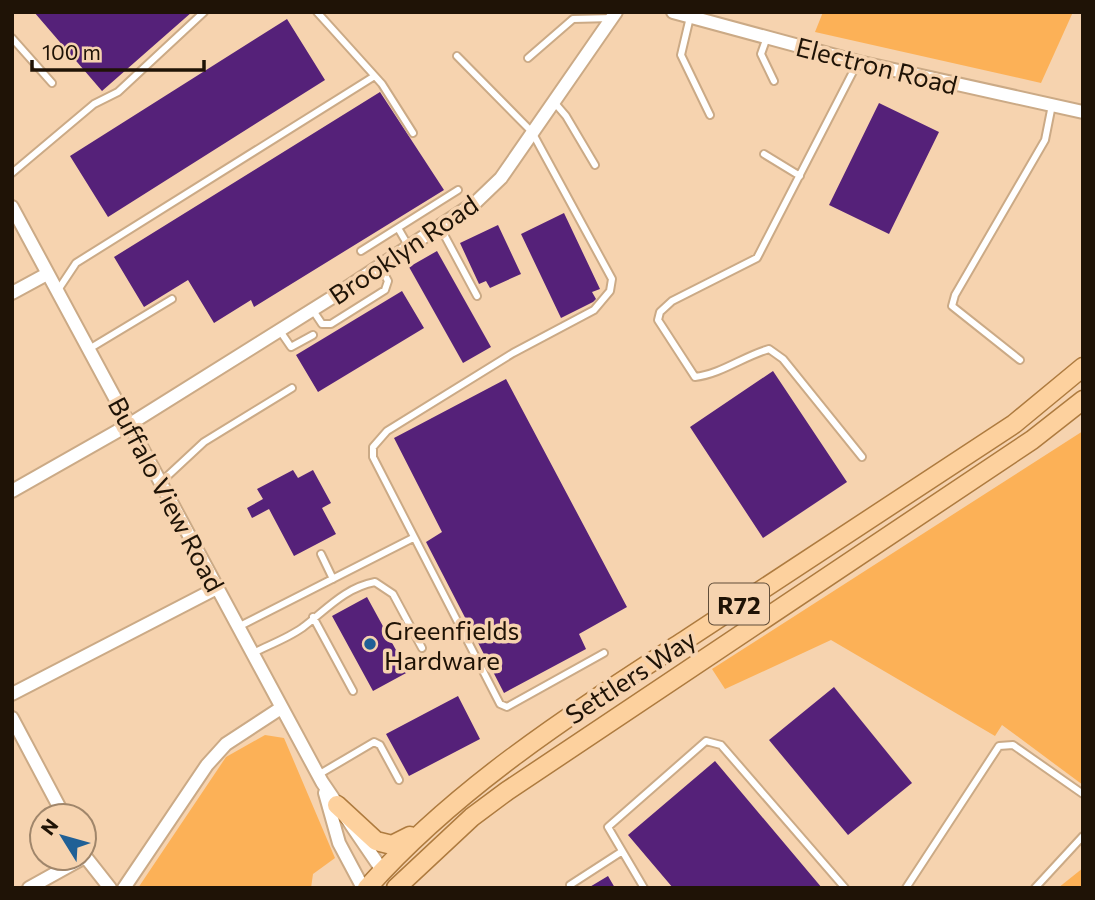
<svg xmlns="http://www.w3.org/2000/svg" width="1095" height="900" viewBox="0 0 1095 900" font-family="Commissioner,sans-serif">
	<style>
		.green { fill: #fcb157 }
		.building { fill: #552179 }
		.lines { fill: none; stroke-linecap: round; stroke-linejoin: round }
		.service-casing { stroke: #cbaa86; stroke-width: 10 }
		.minor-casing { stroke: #cbaa86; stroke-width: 16 }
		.primary-casing { stroke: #ae7b3f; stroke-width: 21 }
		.service { stroke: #fff; stroke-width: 6 }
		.minor { stroke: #fff; stroke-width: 12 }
		.primary { stroke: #fdd19e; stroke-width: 18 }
		.poi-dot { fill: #206096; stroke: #f6d3af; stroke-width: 2.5 }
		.labels { text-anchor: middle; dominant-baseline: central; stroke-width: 7; stroke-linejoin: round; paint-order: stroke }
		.shield { fill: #f6d3af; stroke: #604d39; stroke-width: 2 }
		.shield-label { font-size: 24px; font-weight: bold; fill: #1f1306 }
		.street-label { font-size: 26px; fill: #1f1306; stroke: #f6d3af }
		.poi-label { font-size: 26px; fill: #1f1306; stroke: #f6d3af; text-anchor: start }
	</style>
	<rect width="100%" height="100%" fill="#f6d3af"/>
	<!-- green -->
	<path class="green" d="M823 12H1073L1041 83 815 32Z
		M1083 431V785L1002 725 995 736 831 640 725 689 712 669Z
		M265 735 284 738 335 858 313 874 311 888H138L226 757Z
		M1083 868V888H1058Z"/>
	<!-- building -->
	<path class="building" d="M34 12H192L102 91Z
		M287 19 325 80 108 217 70 156Z
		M380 92 444 190 254 307 251 300 214 323 188 280 144 307 114 257Z
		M879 103 939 132 889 234 829 205Z
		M564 213 600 289 592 292 596 299 593 302 561 318 521 234Z
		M498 225 521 274 490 288 486 281 479 284 460 243Z
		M437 251 491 347 463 363 409 267Z
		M402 291 424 328 318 392 296 355Z
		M773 371 847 482 763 538 690 427Z
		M506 379 627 607 579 634 586 649 504 693 426 542 442 532 394 438Z
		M293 470 298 478 313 470 331 503 322 508 336 534 294 556 269 509 252 518 247 508 263 499 257 489Z
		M367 597 408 672 373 691 332 616Z
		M834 687 912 783 848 835 769 740Z
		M458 696 480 739 409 776 386 734Z
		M715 761 822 888H673L628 835Z
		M608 876 615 888H588Z"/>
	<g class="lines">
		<!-- service casing -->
		<g class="service-casing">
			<path id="service" d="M317 12 382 84 413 133
				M690 17 681 55 710 115
				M767 37 761 54 774 81
				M12 38 52 83
				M457 56 532 132 612 279 610 291 594 310 513 353 387 431 373 447V457L500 704 507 707 604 653
				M528 58 573 19 612 18
				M858 62 757 258 672 301 660 312 658 320 695 377C721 374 744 356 769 349L783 359 862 457
				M554 102 566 116 595 165
				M764 154 800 176
				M12 173 94 104 118 92 204 12
				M440 227 477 296
				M398 228 409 247
				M361 251 458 190
				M58 290 76 263 373 77
				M312 309 322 324H331L385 290 388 281 380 266
				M280 331 291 347 313 335
				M89 349 172 299
				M1020 360 952 306 955 295 1045 140 1052 105
				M161 482 204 442 292 388
				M321 554 333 579
				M313 617 353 691
				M238 627 413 538
				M253 653C269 645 288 638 302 628 326 610 344 588 375 582L393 594 422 648
				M318 775 374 742 380 745 399 780
				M570 885 621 852
				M644 888 608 827 706 741 721 745 845 888
				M906 888 999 746 1013 745 1083 794
				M1035 888 1083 836"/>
		</g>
		<!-- minor casing -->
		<g class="minor-casing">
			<path id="minor" d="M673 12 858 62 1083 112
				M12 207 322 782 382 870
				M12 293 47 274
				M12 491 130 424 336 295 476 202 501 178 616 12
				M12 694 217 588
				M12 718 64 816
				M325 793 339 843 363 888
				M84 855 110 888
				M29 888 83 858
				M124 888 207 765 226 744 281 708"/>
		</g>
		<!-- primary casing -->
		<g class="primary-casing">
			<path id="primary" d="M337 805 376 841 392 845 410 836
				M367 888C458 786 573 713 687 639 796 567 905 495 1014 424L1083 367
				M396 888 472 817 507 791 1032 440 1083 400"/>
		</g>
		<!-- service -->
		<use href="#service" class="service"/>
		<!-- minor -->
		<use href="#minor" class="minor"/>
		<!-- primary -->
		<use href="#primary" class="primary"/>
	</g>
	<!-- markers -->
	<circle class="poi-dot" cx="370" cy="644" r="7"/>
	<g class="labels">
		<!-- shield labels -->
		<rect class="shield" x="709" y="583.5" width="60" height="41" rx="5"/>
		<g class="shield-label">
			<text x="739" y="604">R72</text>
		</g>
		<!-- street labels -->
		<g class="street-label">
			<text transform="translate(877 65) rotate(14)">Electron Road</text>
			<text transform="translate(403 249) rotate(-34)">Brooklyn Road</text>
			<text transform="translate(167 494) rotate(62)">Buffalo View Road</text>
			<text transform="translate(630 676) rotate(-33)">Settlers Way</text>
		</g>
		<!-- poi labels -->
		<g class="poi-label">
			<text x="384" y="629">Greenfields<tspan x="384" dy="30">Hardware</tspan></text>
		</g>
	</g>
	<!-- border -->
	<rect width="1095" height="900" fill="none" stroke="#1f1306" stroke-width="28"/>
	<!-- north arrow -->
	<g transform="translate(63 837) rotate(307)"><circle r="33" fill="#f6d3af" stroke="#a0866b" stroke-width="2"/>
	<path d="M0-5L12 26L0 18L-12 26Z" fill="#206096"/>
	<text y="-10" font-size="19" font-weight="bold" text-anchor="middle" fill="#1f1306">N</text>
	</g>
	<!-- scale -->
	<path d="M32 60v10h172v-10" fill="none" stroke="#1f1306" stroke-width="3.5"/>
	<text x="42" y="60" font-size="21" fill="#1f1306" stroke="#f6d3af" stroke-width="5" paint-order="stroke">100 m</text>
</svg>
